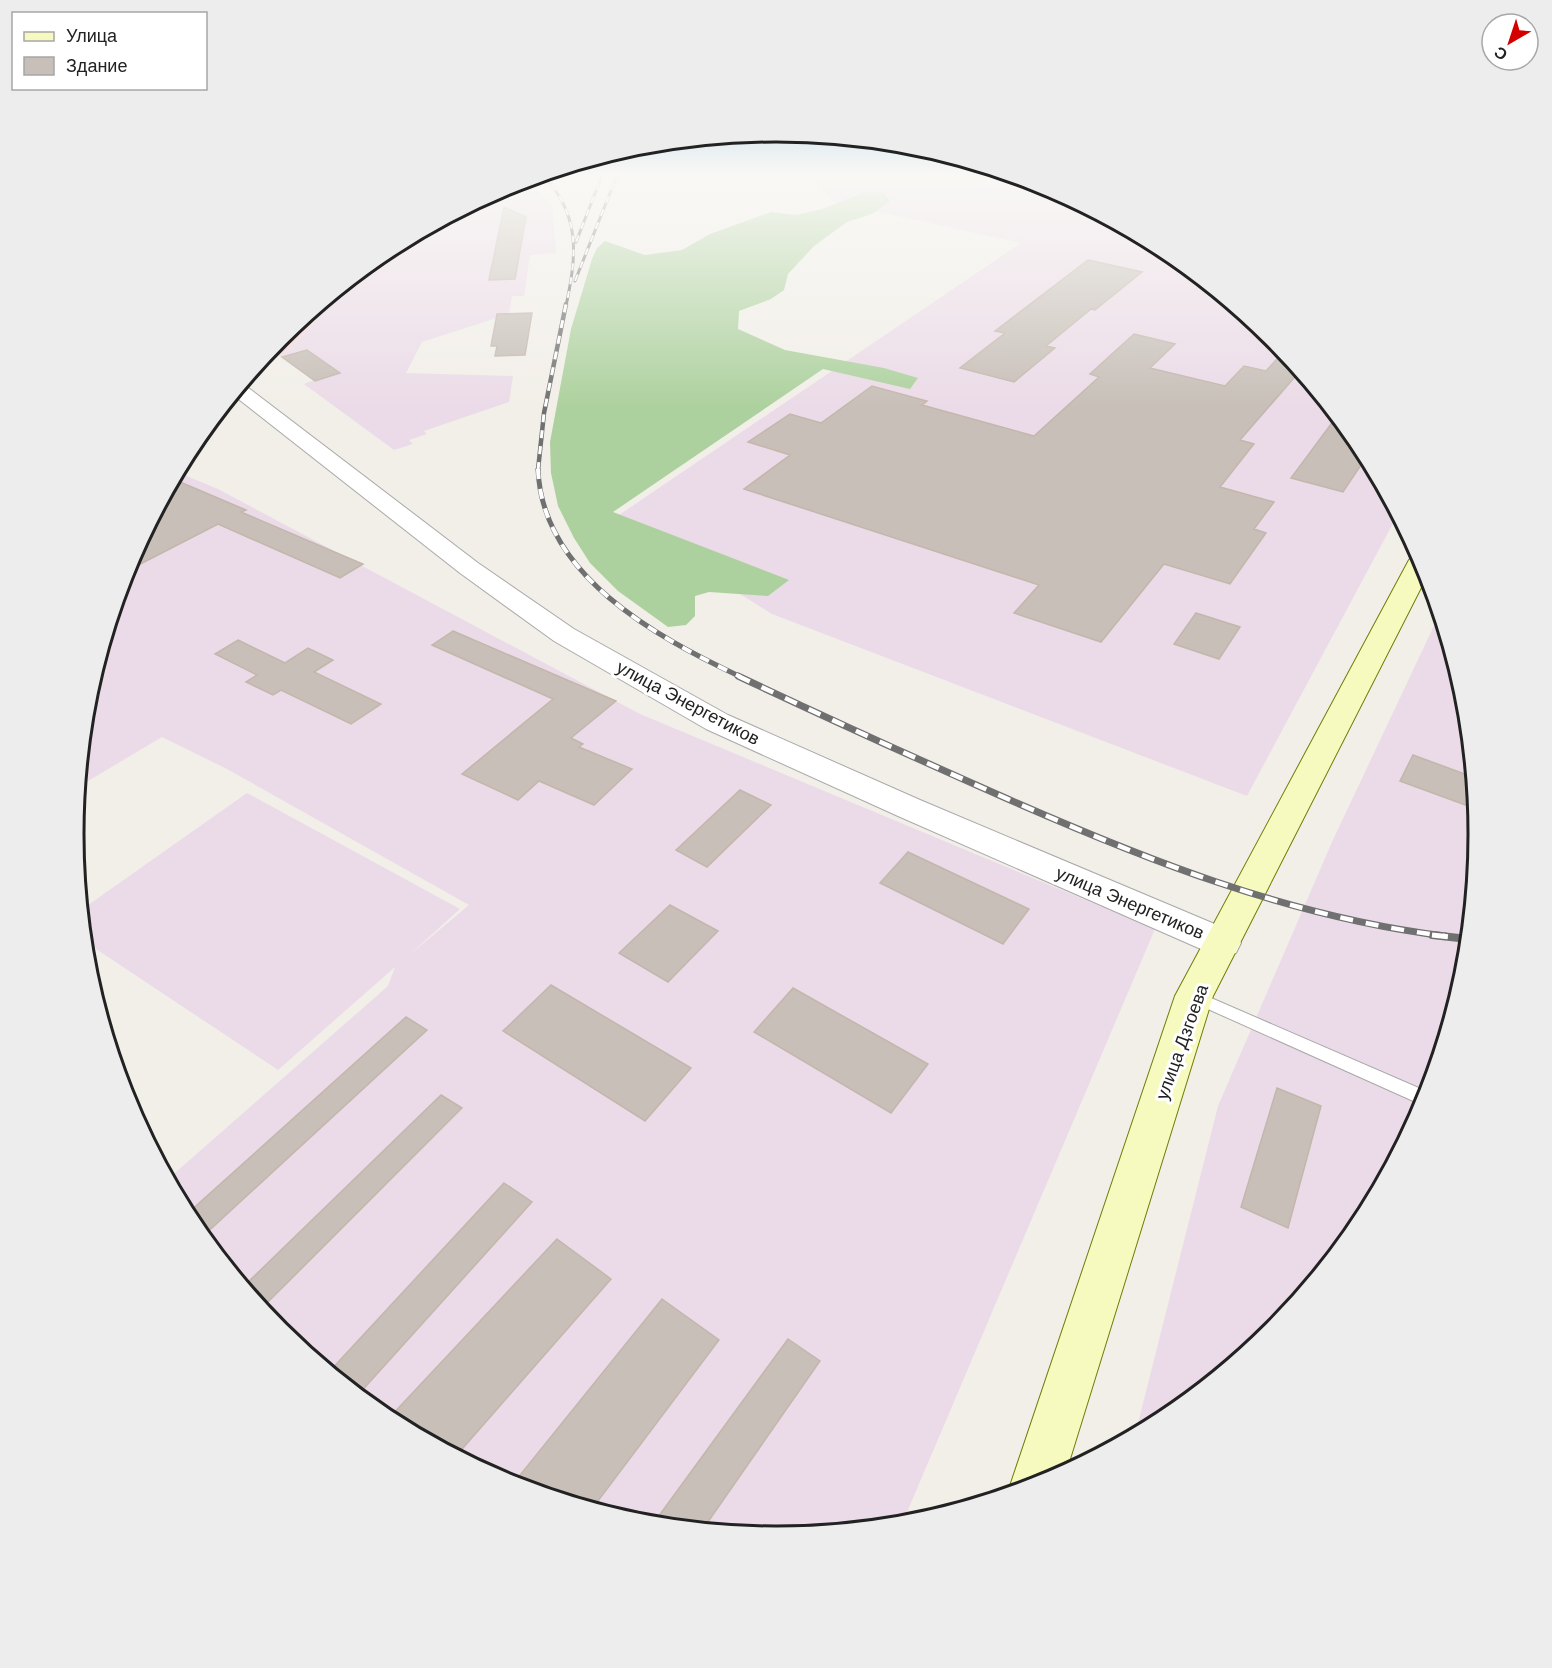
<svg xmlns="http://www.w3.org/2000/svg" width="1552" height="1668" viewBox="0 0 1552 1668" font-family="Helvetica,sans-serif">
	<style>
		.commercial { fill: #f2dad9 }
		.industrial { fill: #ebdbe8 }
		.forest { fill: #add19e }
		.building { fill: #c7bfb8; stroke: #c4b6ab; stroke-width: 1.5 }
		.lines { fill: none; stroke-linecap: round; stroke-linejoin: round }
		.service-casing { stroke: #a9a9a9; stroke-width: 2 }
		.tertiary-casing { stroke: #a9a9a9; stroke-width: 2 }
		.secondary-casing { stroke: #707d05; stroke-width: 2 }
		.service { fill: #fff; fill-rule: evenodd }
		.tertiary { fill: #fff; fill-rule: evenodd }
		.secondary { fill: #f7fabf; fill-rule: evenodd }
		.rail-far4-casing { stroke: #707070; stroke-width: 3 }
		.rail-far3-casing { stroke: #707070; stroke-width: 4.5 }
		.rail-far2-casing { stroke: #707070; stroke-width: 5 }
		.rail-far1-casing { stroke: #707070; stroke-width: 7 }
		.rail-casing { stroke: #707070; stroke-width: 8 }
		.rail-far4 { stroke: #fff; stroke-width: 2; stroke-dasharray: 7; stroke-linecap: butt }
		.rail-far3 { stroke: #fff; stroke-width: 3; stroke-dasharray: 8; stroke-linecap: butt }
		.rail-far2 { stroke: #fff; stroke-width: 4; stroke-dasharray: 10; stroke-linecap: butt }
		.rail-far1 { stroke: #fff; stroke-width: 4.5; stroke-dasharray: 13; stroke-linecap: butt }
		.rail { stroke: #fff; stroke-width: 5; stroke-dasharray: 16; stroke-linecap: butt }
		.labels { text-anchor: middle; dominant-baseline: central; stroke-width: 6; stroke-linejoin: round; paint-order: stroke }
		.street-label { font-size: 18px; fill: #222; stroke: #fff }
		.rim { fill: none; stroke: #222; stroke-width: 3 }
	</style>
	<rect width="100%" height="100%" fill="#f2efe9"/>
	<!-- commercial -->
	<path class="commercial" d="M310 312 319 318 282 357 269 350 280 337Z"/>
	<!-- industrial -->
	<path class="industrial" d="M810 173H1007L1045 185 1167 250 1273 338 1360 444 1398 514 1247 796 772 614 616 517 1021 243 833 202Z
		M524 180 552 205 556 253 530 255 524 296H512L509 314 422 342 406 373 513 376 509 402 424 431 427 434 409 440 413 444 394 450 304 384 314 380 282 357 319 318 310 312 386 250 507 185Z
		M177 472 218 489 640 714 1155 929 902 1524 776 1536 639 1523 507 1483 385 1418 279 1331 192 1224 168 1179 388 986 395 967 278 1070 84 941 81 910 247 793 460 909 408 956 469 905 227 769 162 737 78 787 87 697 127 565Z
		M1440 613 1465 697 1478 834 1465 971 1425 1103 1360 1225 1273 1331 1166 1418 1135 1435 1218 1106 1332 842Z"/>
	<!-- forest -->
	<path class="forest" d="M868 191 885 194 890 201 874 213 847 222 814 246 788 274 784 290 771 299 739 311 738 329 785 350 884 368 918 378 910 389 823 369 613 512 789 580 768 596 709 592 695 596V616L686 625 668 627 618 591 590 563 574 538 558 506 551 473 550 442 571 329 592 259 597 248 605 241 645 255 682 250 710 234 771 212 796 215 822 209Z"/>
	<!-- building -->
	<path class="building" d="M504 207 526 217 515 279 489 280Z
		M1088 260 1142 272 1095 310 1091 309 1046 346 1055 348 1014 382 960 368 1005 333 995 331Z
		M532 313 525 355 495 356 497 346H491L497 314Z
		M1134 334 1175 344 1150 368 1225 386 1244 366 1266 371 1284 351 1300 371 1240 440 1254 444 1220 487 1274 502 1254 529 1266 533 1230 584 1164 564 1101 642 1014 613 1039 585 744 489 790 455 748 442 790 414 821 423 872 386 927 401 922 405 1034 436 1099 377 1090 374Z
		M307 350 340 373 315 381 282 357Z
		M1337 416 1360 444 1367 456 1343 492 1291 478Z
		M173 479 246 510 241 512 363 564 340 578 218 524 125 572Z
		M1196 613 1240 627 1219 659 1174 644Z
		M453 631 616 701 571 738 583 744 579 747 632 769 594 805 539 781 518 800 462 774 553 699 432 645Z
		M238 640 285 663 308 648 333 660 314 672 381 704 351 724 281 690 273 695 246 682 257 675 215 654Z
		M1413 755 1473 777 1476 809 1400 781Z
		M740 790 771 805 707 867 676 850Z
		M908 852 1029 909 1003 944 880 883Z
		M670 905 718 931 668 982 619 953Z
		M551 985 691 1068 645 1121 503 1031Z
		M793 988 928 1064 891 1113 754 1032Z
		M406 1017 427 1030 202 1237 187 1214Z
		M1277 1088 1321 1106 1288 1228 1241 1207Z
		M441 1095 462 1108 261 1309 243 1287Z
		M504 1183 532 1202 358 1395 329 1372Z
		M557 1239 611 1279 456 1456 388 1419Z
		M662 1299 719 1340 592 1509 512 1485Z
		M788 1339 820 1361 703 1529 653 1524Z"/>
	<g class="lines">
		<!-- service casing -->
		<g class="service-casing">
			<path id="service" d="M1195 991 1428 1092 1424 1105 1420 1104 1190 1001 1187 997 1190 993Z"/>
		</g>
		<!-- tertiary casing -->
		<g class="tertiary-casing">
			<path id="tertiary" d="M242 383 478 563 574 629 728 715 920 800 1236 933 1241 943 1236 953 1223 957 1210 953 898 816 706 729 554 641 460 573 232 394Z"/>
		</g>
		<!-- secondary casing -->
		<g class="secondary-casing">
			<path id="secondary" d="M1419 553 1428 574 1213 996 1066 1472 1045 1483 1013 1493 1010 1486 1175 996 1409 560 1413 555Z"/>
		</g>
		<!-- service -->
		<use href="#service" class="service"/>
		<!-- tertiary -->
		<use href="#tertiary" class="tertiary"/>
		<!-- secondary -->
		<use href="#secondary" class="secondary"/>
		<!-- rail-far4 casing -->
		<g class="rail-far4-casing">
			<path id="rail-far4" d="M542 174C581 215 577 254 566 306
				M576 242 603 173
				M575 281 618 173"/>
		</g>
		<!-- rail-far3 casing -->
		<g class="rail-far3-casing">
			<path id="rail-far3" d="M538 470 544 413 566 304"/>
		</g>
		<!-- rail-far2 casing -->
		<g class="rail-far2-casing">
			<path id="rail-far2" d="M538 469C542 575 656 637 741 677"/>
		</g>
		<!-- rail-far1 casing -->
		<g class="rail-far1-casing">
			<path id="rail-far1" d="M738 676C825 717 913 757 1001 796 1144 859 1289 917 1445 936"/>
		</g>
		<!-- rail casing -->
		<g class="rail-casing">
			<path id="rail" d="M1432 935 1468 939"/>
		</g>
		<!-- rail-far4 -->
		<use href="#rail-far4" class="rail-far4"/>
		<!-- rail-far3 -->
		<use href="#rail-far3" class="rail-far3"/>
		<!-- rail-far2 -->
		<use href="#rail-far2" class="rail-far2"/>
		<!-- rail-far1 -->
		<use href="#rail-far1" class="rail-far1"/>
		<!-- rail -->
		<use href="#rail" class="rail"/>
	</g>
	<!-- sky -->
	<linearGradient id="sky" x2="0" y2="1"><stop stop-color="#8fc0e4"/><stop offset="0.43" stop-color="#f9f8f5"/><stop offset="1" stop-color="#f9f8f5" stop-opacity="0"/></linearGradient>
	<rect width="1552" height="407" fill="url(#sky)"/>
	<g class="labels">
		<!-- street labels -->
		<g class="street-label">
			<text transform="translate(688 703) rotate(28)">улица Энергетиков</text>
			<text transform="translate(1130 903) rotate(23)">улица Энергетиков</text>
			<text transform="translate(1182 1042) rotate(-70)">улица Дзгоева</text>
		</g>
	</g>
	<!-- crop -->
	<path d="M0 0H1552V1668H0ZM84 834a692 692 0 1 1 1384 0a692 692 0 1 1-1384 0Z" fill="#ededed" fill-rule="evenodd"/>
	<path class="rim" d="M84 834a692 692 0 1 1 1384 0a692 692 0 1 1-1384 0Z"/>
	<!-- legend -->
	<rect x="12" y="12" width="195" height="78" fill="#ffffff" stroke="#a7a7a7" stroke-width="1.5"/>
	<rect x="24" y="32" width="30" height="9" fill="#f7fabf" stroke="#a7a7a7" stroke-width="1.5"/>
	<text x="66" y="42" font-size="18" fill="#222222">Улица</text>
	<rect x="24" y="57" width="30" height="18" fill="#c7bfb8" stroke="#a7a7a7" stroke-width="1.5"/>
	<text x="66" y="72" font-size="18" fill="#222222">Здание</text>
	<!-- north arrow -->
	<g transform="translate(1510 42) rotate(219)"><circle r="28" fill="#ffffff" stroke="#a7a7a7" stroke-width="1.5"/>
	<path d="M0-4.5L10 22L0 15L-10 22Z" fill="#d40000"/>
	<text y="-9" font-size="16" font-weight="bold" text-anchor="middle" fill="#222222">С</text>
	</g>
</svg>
